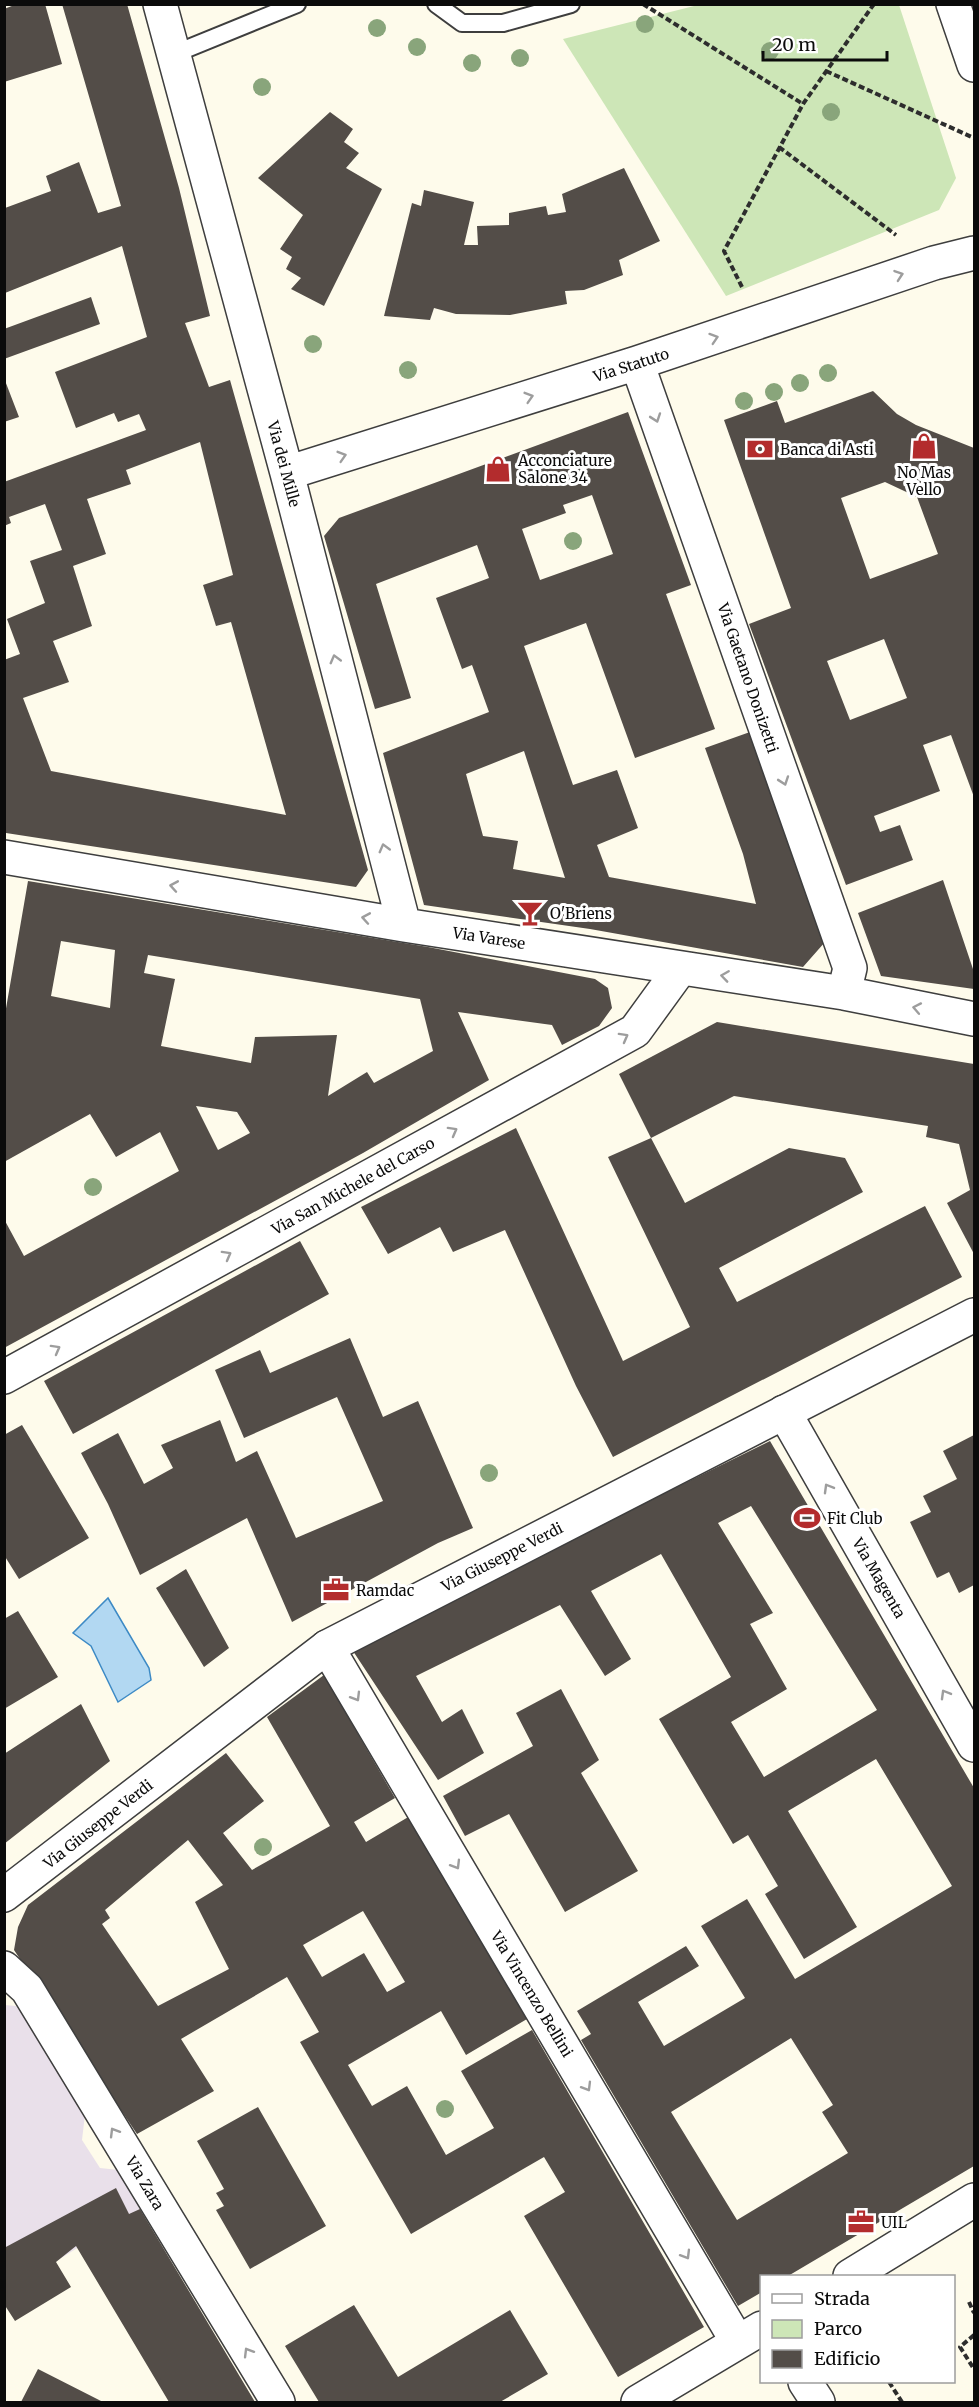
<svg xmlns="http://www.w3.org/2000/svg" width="979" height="2407" viewBox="0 0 979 2407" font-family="Merriweather,serif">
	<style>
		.industrial { fill: #e9e0ea }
		.green { fill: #cde6b7 }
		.water { fill: #b2d8f2; stroke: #3d8ac5; stroke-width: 1.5 }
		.building { fill: #534d48; fill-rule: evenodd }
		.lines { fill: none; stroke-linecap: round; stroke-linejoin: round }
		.service-casing { stroke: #3e3e3e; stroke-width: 20 }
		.minor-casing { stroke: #3e3e3e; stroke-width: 36 }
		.tertiary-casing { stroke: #3e3e3e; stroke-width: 36 }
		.path { stroke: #2d2d2d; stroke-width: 4; stroke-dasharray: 6 3; stroke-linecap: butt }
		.service { stroke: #fff; stroke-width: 16 }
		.minor { stroke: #fff; stroke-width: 33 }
		.tertiary { stroke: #fff; stroke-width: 33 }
		.tree { fill: #89a57b }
		.oneway { stroke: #9d9d9d }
		.labels { text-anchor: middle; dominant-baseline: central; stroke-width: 6; stroke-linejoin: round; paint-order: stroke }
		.street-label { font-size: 15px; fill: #0b0b0b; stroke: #fff }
		.poi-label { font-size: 15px; fill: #0b0b0b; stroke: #fff; text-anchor: start }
	</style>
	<rect width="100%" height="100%" fill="#fefbeb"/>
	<!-- industrial -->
	<path class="industrial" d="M5 2005 16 2006 86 2106 82 2140 100 2168 119 2170 140 2209 5 2293Z"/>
	<!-- green -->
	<path class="green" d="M698 5H899L956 178 939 210 726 296 563 39Z"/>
	<!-- water -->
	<path class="water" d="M108 1598 149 1668 151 1680 118 1702 91 1646 73 1633Z"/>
	<!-- building -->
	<path class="building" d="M17 4H45L62 64 4 82V9Z
		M62 4H127L179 188 210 316 185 323 209 387 230 380 368 870 356 887 6 833 4 827V660L20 654 7 619 45 603 30 561 62 550 45 504 9 517 11 523 4 526V482L146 430 139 414 118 422 114 413 76 428 55 372 147 337 122 246 5 293V208L51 191 46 176 79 162 98 213 121 206ZM200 442 233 575 203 585 216 626 231 622 286 815 51 771 23 698 69 682 53 641 92 626 73 566 106 554 87 499 131 484 126 470Z
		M330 112 353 129 344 142 359 153 346 168 382 189 324 306 291 289 301 278 286 269 292 257 280 249 303 215 258 178Z
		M624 168 660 241 619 260 623 275 584 290 565 291 567 304 510 315 456 314 434 308 430 320 384 316 412 203 421 206 424 190 474 202 464 245H478L477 226 509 225V213L546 206 548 215 566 212 562 194Z
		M91 297 100 324 4 359V329Z
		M4 378 19 417 4 422Z
		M873 391 897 414 916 425 974 448V797L951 735 923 745 940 791 874 816 880 832 900 825 913 860 846 885 749 624 791 608 724 420 777 401 785 423ZM885 482 917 497 938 554 870 579 841 498ZM884 639 907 698 850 720 827 661Z
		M628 412 691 585 666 594 715 729 635 758 586 623 524 646 573 785 617 770 638 828 597 845 609 877 756 904 743 854 705 748 750 732 825 942 803 967 590 929 424 905 383 753 489 712 472 665 462 669 436 598 489 578 477 545 376 584 411 698 375 709 324 536 339 518ZM592 495 613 554 540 580 522 529 566 513 563 505ZM524 751 565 878 513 869 518 841 483 836 466 774Z
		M943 880 974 972V989L881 976 858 913Z
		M28 881 428 947 595 979 608 988 612 1008 599 1026 562 1045 552 1025 458 1012 489 1080 363 1153 4 1348V1219L24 1256 179 1171 160 1132 116 1157 90 1114 4 1162V1020ZM61 941 115 950 110 1008 51 996ZM148 955 420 999 433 1051 374 1083 367 1072 328 1096 337 1035 255 1037 251 1063 161 1046 175 979 144 973ZM196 1106 237 1112 250 1133 218 1150Z
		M717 1022 974 1064V1254L947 1203 970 1190 959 1144 926 1137 928 1126 734 1096 651 1138 685 1203 789 1148 845 1158 863 1192 719 1268 737 1302 925 1206 962 1277 613 1457 576 1386 505 1230 453 1252 440 1227 388 1254 361 1207 516 1128 623 1361 690 1327 608 1157 651 1138 619 1074Z
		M300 1241 329 1294 73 1434 44 1381Z
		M350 1338 383 1417 418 1401 473 1528 438 1543 292 1622 247 1518 140 1575 108 1504 81 1453 118 1433 144 1484 173 1468 161 1445 220 1420 236 1462 257 1451 296 1538 383 1501 337 1397 244 1438 215 1370 260 1350 270 1373Z
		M22 1425 89 1538 19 1579 4 1555V1435Z
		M974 1435V1585L959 1593 949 1572 937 1578 910 1522 931 1512 923 1496 957 1479 943 1451Z
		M770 1441 974 1788V2166L788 2276H762V2292L738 2306 581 2040 591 2034 577 2011 686 1946 699 1966 638 2002 664 2046 745 1998 701 1926 747 1899 795 1979 952 1886 876 1759 788 1811 857 1927 804 1959 765 1894 778 1886 748 1835 733 1844 659 1719 731 1677 661 1554 591 1591 631 1659 605 1676 560 1605 416 1676 442 1722 462 1709 484 1753 438 1780 353 1651 563 1543ZM751 1506 877 1710 764 1777 731 1722 787 1689 750 1624 773 1613 718 1523ZM791 2038 833 2105 822 2112 848 2153 737 2220 671 2112Z
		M186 1569 229 1648 204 1667 156 1588Z
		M18 1611 58 1677 4 1709V1619Z
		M324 1675 395 1798 354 1822 366 1842 410 1816 527 2019 466 2055 441 2011 348 2065 372 2106 407 2086 446 2155 494 2128 461 2071 532 2030 704 2327 618 2377 524 2216 565 2192 544 2157 411 2234 300 2042 319 2032 287 1977 181 2039 214 2091 137 2134 14 1950 18 1927 28 1905 226 1753 264 1801 223 1833 252 1870 330 1826 267 1717ZM188 1840 223 1885 195 1902 229 1969 158 2006 102 1924 110 1918 105 1910ZM363 1911 405 1982 387 1992 364 1953 322 1977 303 1945Z
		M561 1689 599 1760 581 1773 638 1871 565 1912 509 1814 465 1836 443 1796 533 1746 516 1713Z
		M81 1704 110 1761 4 1844V1754Z
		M258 2107 326 2226 250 2269 216 2210 224 2206 216 2193 224 2189 197 2141Z
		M116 2188 129 2214 140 2209 255 2402H169L76 2246 56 2262 71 2287 15 2321 4 2304V2248Z
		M354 2305 398 2377 510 2310 548 2374 500 2402H319L285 2346Z
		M38 2369 103 2402H21Z"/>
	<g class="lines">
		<!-- service casing -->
		<g class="service-casing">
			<path id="service" d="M436 4 462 23H503L571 4
				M174 54 297 4"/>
		</g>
		<!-- minor casing -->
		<g class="minor-casing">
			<path id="minor" d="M160 4 287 473 404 925
				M637 363 850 968 844 993
				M287 473 637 363 934 263 974 253
				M4 857 404 925 844 993 974 1019
				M4 1377 635 1031 680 969
				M784 1412 974 1745
				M327 1647 737 2341
				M4 1968 27 1989 278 2402
				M850 2276 974 2200
				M805 2382 818 2402
				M638 2402 762 2328"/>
		</g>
		<!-- tertiary casing -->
		<g class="tertiary-casing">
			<path id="tertiary" d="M953 4 974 65
				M4 1895 327 1647 974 1315"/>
		</g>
		<!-- path -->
		<path class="path" d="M643 4 803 104
			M826 71 974 138
			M779 147 896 235
			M742 287 724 251 803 104 874 4
			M969 2302 974 2313
			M974 2335 960 2347 974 2369
			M889 2382 902 2402"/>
		<!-- service -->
		<use href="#service" class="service"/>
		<!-- minor -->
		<use href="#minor" class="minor"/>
		<!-- tertiary -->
		<use href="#tertiary" class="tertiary"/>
	</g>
	<!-- trees -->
	<g class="tree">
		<circle cx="645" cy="24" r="9"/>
		<circle cx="377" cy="28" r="9"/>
		<circle cx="417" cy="47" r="9"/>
		<circle cx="770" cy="51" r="9"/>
		<circle cx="520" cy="58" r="9"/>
		<circle cx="472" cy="63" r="9"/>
		<circle cx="262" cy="87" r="9"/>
		<circle cx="831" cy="112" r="9"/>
		<circle cx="313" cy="344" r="9"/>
		<circle cx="408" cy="370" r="9"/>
		<circle cx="828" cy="373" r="9"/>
		<circle cx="800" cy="383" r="9"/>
		<circle cx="774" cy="392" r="9"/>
		<circle cx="744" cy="401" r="9"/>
		<circle cx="573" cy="541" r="9"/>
		<circle cx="93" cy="1187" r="9"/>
		<circle cx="489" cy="1473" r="9"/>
		<circle cx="263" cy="1847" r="9"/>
		<circle cx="445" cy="2109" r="9"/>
	</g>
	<!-- one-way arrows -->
	<defs><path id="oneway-chevron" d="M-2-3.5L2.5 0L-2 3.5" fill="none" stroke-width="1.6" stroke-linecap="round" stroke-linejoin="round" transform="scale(1.5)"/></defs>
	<g class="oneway">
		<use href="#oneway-chevron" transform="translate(899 275) rotate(-19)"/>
		<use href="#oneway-chevron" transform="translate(714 338) rotate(-18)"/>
		<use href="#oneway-chevron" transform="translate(529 397) rotate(-17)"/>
		<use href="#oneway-chevron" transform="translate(656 418) rotate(71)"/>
		<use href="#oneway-chevron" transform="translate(342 456) rotate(-17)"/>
		<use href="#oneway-chevron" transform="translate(335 659) rotate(-105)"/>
		<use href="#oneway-chevron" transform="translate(784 781) rotate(71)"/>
		<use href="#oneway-chevron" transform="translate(384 848) rotate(-105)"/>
		<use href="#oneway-chevron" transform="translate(174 886) rotate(-170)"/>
		<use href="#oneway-chevron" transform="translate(366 918) rotate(-170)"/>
		<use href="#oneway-chevron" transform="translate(725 976) rotate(-172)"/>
		<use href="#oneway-chevron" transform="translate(917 1008) rotate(-169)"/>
		<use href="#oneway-chevron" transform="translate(624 1037) rotate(-29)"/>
		<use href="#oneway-chevron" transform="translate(453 1131) rotate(-29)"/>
		<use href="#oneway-chevron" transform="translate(227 1255) rotate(-29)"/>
		<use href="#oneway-chevron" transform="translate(56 1349) rotate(-29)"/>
		<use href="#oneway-chevron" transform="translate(828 1488) rotate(-120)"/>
		<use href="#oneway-chevron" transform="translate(945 1694) rotate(-120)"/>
		<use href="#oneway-chevron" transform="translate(356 1697) rotate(59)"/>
		<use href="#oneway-chevron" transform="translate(456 1865) rotate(59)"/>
		<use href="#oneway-chevron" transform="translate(587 2087) rotate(59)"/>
		<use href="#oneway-chevron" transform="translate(114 2132) rotate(-121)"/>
		<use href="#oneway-chevron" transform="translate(686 2255) rotate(59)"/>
		<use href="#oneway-chevron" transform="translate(248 2352) rotate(-121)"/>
	</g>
	<!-- icons -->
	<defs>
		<g id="shop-bare" transform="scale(2.07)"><path d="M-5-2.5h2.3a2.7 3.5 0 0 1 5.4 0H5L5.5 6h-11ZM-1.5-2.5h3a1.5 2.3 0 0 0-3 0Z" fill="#b32c2d" stroke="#fff" stroke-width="2.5" paint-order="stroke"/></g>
		<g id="bank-bare" transform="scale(2.07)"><path d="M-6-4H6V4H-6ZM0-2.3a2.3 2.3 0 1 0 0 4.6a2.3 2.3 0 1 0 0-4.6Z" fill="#b32c2d" stroke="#fff" stroke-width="2.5" paint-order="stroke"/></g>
		<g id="bar-bare" transform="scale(2.07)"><path d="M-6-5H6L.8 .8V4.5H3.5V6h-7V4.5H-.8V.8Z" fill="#b32c2d" stroke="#fff" stroke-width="2.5" paint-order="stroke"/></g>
		<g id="stadium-bare" transform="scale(2.07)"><path d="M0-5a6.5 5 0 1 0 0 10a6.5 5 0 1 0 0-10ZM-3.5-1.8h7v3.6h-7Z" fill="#b32c2d" stroke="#fff" stroke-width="2.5" paint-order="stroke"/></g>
		<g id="office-bare" transform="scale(2.07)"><path d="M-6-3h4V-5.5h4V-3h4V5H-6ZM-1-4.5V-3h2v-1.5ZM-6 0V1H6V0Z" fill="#b32c2d" stroke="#fff" stroke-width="2.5" paint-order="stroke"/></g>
	</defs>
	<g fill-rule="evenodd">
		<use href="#shop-bare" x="924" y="446"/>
		<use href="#bank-bare" x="760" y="449"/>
		<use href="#shop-bare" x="498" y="469"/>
		<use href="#bar-bare" x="530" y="913"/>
		<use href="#stadium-bare" x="807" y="1518"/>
		<use href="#office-bare" x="336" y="1590"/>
		<use href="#office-bare" x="861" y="2222"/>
	</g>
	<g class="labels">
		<!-- street labels -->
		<g class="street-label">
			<text transform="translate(631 365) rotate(-18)">Via Statuto</text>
			<text transform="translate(284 464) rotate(75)">Via dei Mille</text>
			<text transform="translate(748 678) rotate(71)">Via Gaetano Donizetti</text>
			<text transform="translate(489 938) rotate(9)">Via Varese</text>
			<text transform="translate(353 1186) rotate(-29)">Via San Michele del Carso</text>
			<text transform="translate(502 1557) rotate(-27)">Via Giuseppe Verdi</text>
			<text transform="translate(879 1578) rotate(60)">Via Magenta</text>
			<text transform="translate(98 1824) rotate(-38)">Via Giuseppe Verdi</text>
			<text transform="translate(532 1994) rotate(59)">Via Vincenzo Bellini</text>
			<text transform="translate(145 2183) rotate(59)">Via Zara</text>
		</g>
		<!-- poi labels -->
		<g class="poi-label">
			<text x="780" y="449">Banca di Asti</text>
			<text x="518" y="460">Acconciature<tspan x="518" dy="17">Salone 34</tspan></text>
			<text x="924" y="472" text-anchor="middle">No Mas<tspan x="924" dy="17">Vello</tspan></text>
			<text x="550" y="913">O'Briens</text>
			<text x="827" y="1518">Fit Club</text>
			<text x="356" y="1590">Ramdac</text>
			<text x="881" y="2222">UIL</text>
		</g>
	</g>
	<!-- border -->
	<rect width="979" height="2407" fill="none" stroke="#0b0b0b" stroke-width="12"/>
	<!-- legend -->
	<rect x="760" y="2275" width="195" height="108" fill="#ffffff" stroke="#9d9d9d" stroke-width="1.5"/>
	<rect x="772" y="2294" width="30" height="9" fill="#ffffff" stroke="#9d9d9d" stroke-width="1.5"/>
	<text x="814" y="2305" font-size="18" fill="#0b0b0b">Strada</text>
	<rect x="772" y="2320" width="30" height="18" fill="#cde6b7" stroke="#9d9d9d" stroke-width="1.5"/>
	<text x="814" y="2335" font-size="18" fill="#0b0b0b">Parco</text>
	<rect x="772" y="2350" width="30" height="18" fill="#534d48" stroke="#9d9d9d" stroke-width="1.5"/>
	<text x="814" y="2365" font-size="18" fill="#0b0b0b">Edificio</text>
	<!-- scale -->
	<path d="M763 51v9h124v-9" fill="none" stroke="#0b0b0b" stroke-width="3"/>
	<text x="772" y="51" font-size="18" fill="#0b0b0b" stroke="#ffffff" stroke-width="4.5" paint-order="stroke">20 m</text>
</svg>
